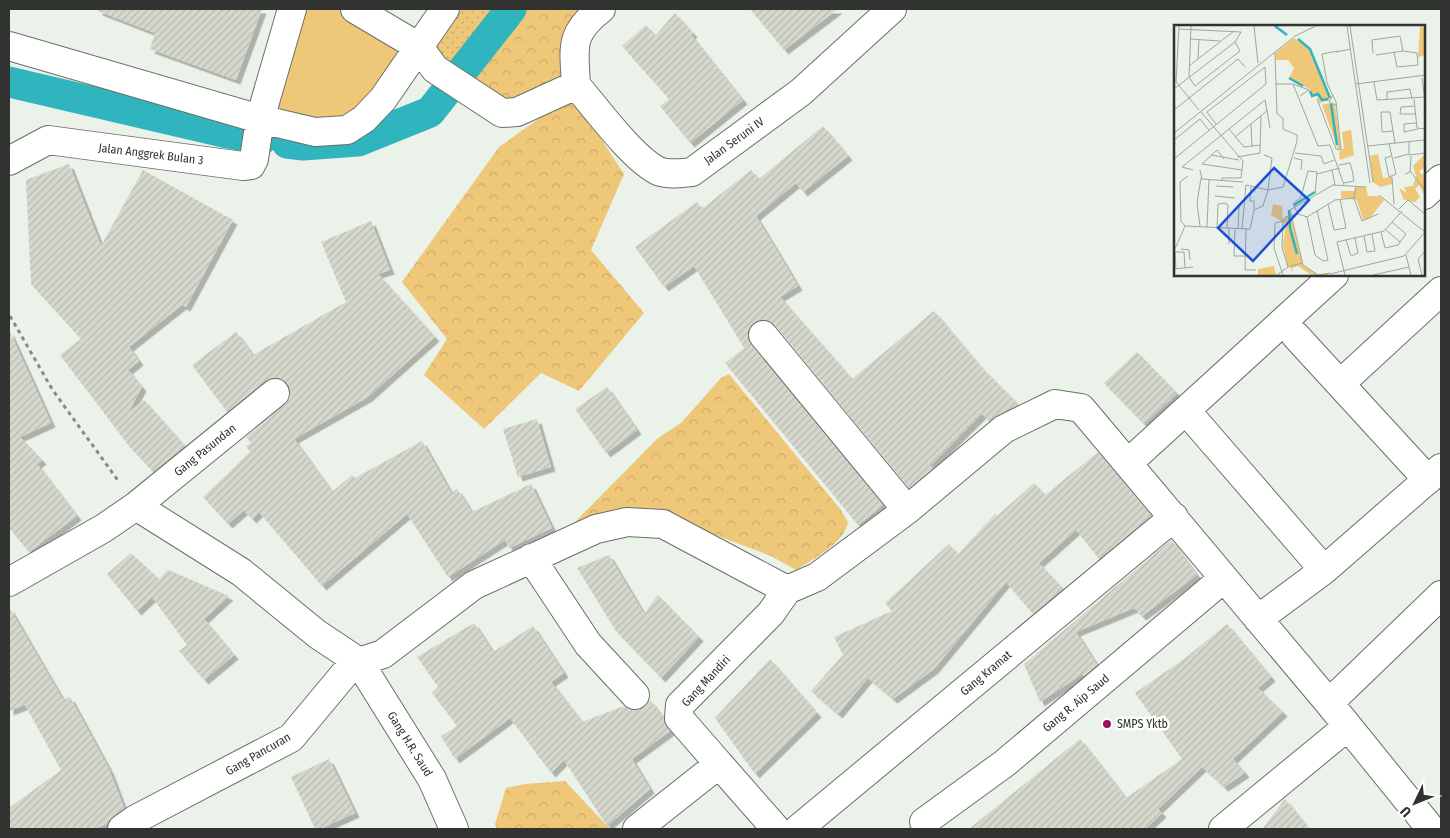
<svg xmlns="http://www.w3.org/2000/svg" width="1450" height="838" viewBox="0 0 1450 838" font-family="'Fira Sans Condensed',sans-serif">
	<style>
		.grass { fill: url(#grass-dots) }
		.forest { fill: url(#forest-crowns) }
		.park { fill: #efc779 }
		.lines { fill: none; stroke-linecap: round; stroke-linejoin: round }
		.canal { stroke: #30b5bf; stroke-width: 31 }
		.building { fill: url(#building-hatch); filter: url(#shadow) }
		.minor-casing { stroke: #697068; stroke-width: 30 }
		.path { stroke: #878c86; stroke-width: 3; stroke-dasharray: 4 4; stroke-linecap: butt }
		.minor { stroke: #fff; stroke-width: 28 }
		.poi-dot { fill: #9a1061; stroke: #fff; stroke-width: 2 }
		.labels { text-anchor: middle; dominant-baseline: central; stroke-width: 5; stroke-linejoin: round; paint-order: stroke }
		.street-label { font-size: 12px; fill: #30332f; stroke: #fff }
		.poi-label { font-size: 12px; fill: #30332f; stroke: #fff; text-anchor: start }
		.inset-river { fill: none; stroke: #30b5bf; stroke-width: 2.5 }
		.inset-road { fill: none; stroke: #a0a69f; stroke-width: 1 }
		.view { fill: #1d4ed8; fill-opacity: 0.15; stroke: #1d4ed8; stroke-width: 2.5 }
		.inset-edge { fill: none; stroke: #30332f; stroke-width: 2.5 }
	</style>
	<defs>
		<pattern id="grass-dots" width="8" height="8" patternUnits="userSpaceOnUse" patternTransform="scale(1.25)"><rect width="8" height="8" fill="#efc779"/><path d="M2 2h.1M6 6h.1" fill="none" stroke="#cdab69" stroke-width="1.8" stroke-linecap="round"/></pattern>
		<pattern id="forest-crowns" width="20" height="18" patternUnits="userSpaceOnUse" patternTransform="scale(1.25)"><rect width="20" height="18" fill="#efc779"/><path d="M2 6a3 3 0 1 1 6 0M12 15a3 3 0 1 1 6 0" fill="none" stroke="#cdab69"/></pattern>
		<pattern id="building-hatch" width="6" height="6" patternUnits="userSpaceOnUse" patternTransform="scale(1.25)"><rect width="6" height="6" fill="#d7d8cd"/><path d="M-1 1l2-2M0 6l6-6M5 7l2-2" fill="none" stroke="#b9bab0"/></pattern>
		<filter id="shadow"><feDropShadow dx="4.5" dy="4.5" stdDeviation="0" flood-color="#0004"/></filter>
	</defs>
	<rect width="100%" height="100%" fill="#eaf2e9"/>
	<!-- grass -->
	<path class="grass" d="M445 9H511L453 82 419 47Z"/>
	<!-- forest -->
	<path class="forest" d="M513 9H601L576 85 517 112 453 82Z
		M572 95 624 174 591 250 644 313 579 391 541 373 484 429 424 375 447 339 402 282 499 147Z
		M729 374 841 510 848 522C844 544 814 558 796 570L771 556 646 509 575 522 658 438 681 423 721 378Z
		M565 781 610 829H497L495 824 506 788 525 784Z"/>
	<!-- park -->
	<path class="park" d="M292 9H355L419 47 364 119H260Z"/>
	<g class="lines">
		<!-- canal -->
		<path class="canal" d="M9 82 223 132 262 139
			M287 143 303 145 358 141 430 112 511 9"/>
	</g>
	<!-- building -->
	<path class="building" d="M98 9H262L236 80 150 49 155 33 98 11Z
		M750 9H838L784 50Z
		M675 13 693 33 691 35 743 100 690 143 660 106 669 99 622 46 646 25 655 36Z
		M823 126 848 156 803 192 796 183 756 216 798 286 780 297 852 379 934 311 980 366 1018 404 989 421 982 414 930 466 933 468 909 488 775 325 768 320H760L753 323 748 330V338L751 345 883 505 858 525 725 363 744 348 694 266 664 287 635 247 697 202 702 209 751 170 759 179Z
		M69 164 101 246 143 170 233 220 186 307 182 305 129 347 139 361 128 370 142 387 128 413 144 400 185 446 153 472 129 446 60 355 81 339 31 284 26 180Z
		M371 221 390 270 378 274 435 337 368 397 294 439 332 492 352 475 355 478 422 441 451 493 457 489 472 512 531 484 552 528 509 548 505 540 448 577 407 514 322 586 259 512 252 519 244 510 228 524 203 497 250 452 246 446 251 443 246 437 285 405 290 398V390L287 384 280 378H272L266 381 227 412 192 365 236 332 253 355 346 302 321 242Z
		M9 330 51 423 20 437 42 460 37 464 77 516 29 552 9 528Z
		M1137 352 1177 393 1144 424 1104 383Z
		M607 387 637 430 606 453 575 409Z
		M537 419 551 467 518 477 503 429Z
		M1098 452 1151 516 1099 559 1076 530 1039 563 1063 589 1033 614 1006 582 934 669 893 699 868 678 838 714 811 691 843 655 834 637 892 611 885 603 949 544 958 554 995 514 997 516 1034 483 1045 495Z
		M1171 540 1197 575 1142 616 1134 608 1076 632 1097 665 1084 676 1082 674 1040 702 1024 664Z
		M131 553 159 579 168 570 229 596 204 619 234 655 204 680 179 651 187 645 152 597 137 611 107 574Z
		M609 555 644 614 658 595 699 637 661 678 616 631 577 568Z
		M9 607 63 700 70 697 109 769 124 808 113 816 107 824 93 829H9V808L61 770 25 705 9 711Z
		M474 623 493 652 533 626 564 673 551 682 582 722 624 706 631 710H639L646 706 650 700 663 717 664 723 670 731 632 759 650 789 607 826 564 760 551 773 510 718 455 759 441 736 457 726 432 693 438 687 417 657Z
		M1227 624 1271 677 1258 688 1283 712 1233 759 1245 773 1224 787 1202 767 1158 809 1162 813 1145 829H969L1080 739 1126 798 1182 759 1135 693 1184 659Z
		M770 659 817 713 755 774 715 718Z
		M329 759 355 813 320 829H315L291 777Z
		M1285 799 1309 829H1262Z"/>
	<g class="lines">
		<!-- minor casing -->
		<g class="minor-casing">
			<path id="minor" d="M355 9 419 47 435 69 502 113 517 112 576 85
				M9 46 260 119 315 132 347 130 364 119 383 99 445 9
				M576 85C596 108 632 158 658 171 668 175 682 173 692 172L801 92 892 9
				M576 85C574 47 569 34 601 9
				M9 161 48 140 243 166 251 165 254 159 260 119 292 9
				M1424 195 1441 179
				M763 335 907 510
				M1295 335 1428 480
				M1340 384 1441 291
				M1195 421 1324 570
				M1128 463 1334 275
				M136 506 275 393
				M531 558 588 644 635 695
				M9 582 104 528 136 506 241 572 317 634 359 662 383 654 474 585 596 529 627 522 663 524 787 590 817 577 907 510 1004 429 1055 404 1081 408 1329 703 1431 829
				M1258 619 1324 570 1441 468
				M359 662 432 779 454 829
				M1329 703 1441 595
				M719 764 776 829
				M924 822 1005 763 1224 578
				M122 829 136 819 291 738 356 660
				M637 829 719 764 679 718 680 705 771 613 787 590
				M798 829 1174 517
				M1223 829 1347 727"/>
		</g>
		<!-- path -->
		<path class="path" d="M10 316 52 389 119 482"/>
		<!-- minor -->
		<use href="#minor" class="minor"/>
	</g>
	<!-- markers -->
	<circle class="poi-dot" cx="1107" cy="724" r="5"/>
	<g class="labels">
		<!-- street labels -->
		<g class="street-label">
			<text transform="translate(734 141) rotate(-36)">Jalan Seruni IV</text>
			<text transform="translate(151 154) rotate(7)">Jalan Anggrek Bulan 3</text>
			<text transform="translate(205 450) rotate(-39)">Gang Pasundan</text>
			<text transform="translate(986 673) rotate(-40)">Gang Kramat</text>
			<text transform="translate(706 681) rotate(-47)">Gang Mandiri</text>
			<text transform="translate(1076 703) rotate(-40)">Gang R. Aip Saud</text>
			<text transform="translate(410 744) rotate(58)">Gang H.R. Saud</text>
			<text transform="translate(258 754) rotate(-30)">Gang Pancuran</text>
		</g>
		<!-- poi labels -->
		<g class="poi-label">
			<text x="1117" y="724">SMPS Yktb</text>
		</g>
	</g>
	<!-- overview -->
	<g transform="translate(1174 25)">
		<rect width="251" height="251" fill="#eaf2e9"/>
		<path d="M156 78 161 80 167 123 164 124 148 80ZM177 105 180 130 166 135 165 127 170 123 168 107ZM204 129 209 153 218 152V159L206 162 199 157 196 131ZM114 191H117L129 240 144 250 156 248 154 250H137L124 241 118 243 119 250 116 241 125 239Z" fill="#efc779"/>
		<path d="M246 1 251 4V30L244 32ZM251 129V143L245 146 248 150 251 147V171L245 160 241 164 246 172 241 177 230 175 225 163 233 168 230 162 239 161 242 151 239 141ZM99 179 108 181 109 194 114 191 125 239 114 242 109 220 112 199 97 190Z" fill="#efc779"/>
		<path d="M100 241 102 250H84V244Z" fill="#efc779"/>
		<path d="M120 13 136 24 156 75 145 78 143 69 138 71 135 64 115 53 120 43 114 35H102L101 28ZM182 162H192L194 171H205L210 175 196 193 189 195 183 175 167 173V166H180Z" fill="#efc779"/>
		<path class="inset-river" d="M101 1 113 10M124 14 136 24 156 73M115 53 129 61M136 66 138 71 144 69 148 75 154 74M157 79 163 120M120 180 141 167M115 185 116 203 123 229"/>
		<path class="inset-road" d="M5 1 2 57 25 85M17 1 15 52 21 61 66 26 61 17M80 1 84 38M173 1 196 158M176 1 199 157M16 14 46 16M162 27 177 24M199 28 198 15 226 11 229 26M202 30 229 26 243 28 244 40 223 42 220 27M24 34 25 14M15 41 60 6M248 53 252 83M200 57 203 75 251 72M102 59H119L144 121 156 120 170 160M119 59 135 65 126 71M182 59 252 50M0 64 61 17 67 7 5 4M159 70 155 77 162 80M143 74 162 124 167 125 162 77 153 58 148 29 164 26M240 74 243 103 252 104M213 75V67L236 64 238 74M240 81 227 82 226 89H241M0 85 64 34 71 42M27 87 69 136 67 153H48V156M242 98 230 99V107L244 104M77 99 78 121M55 104 70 122 87 120M219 106 208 107 207 87H216L219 106 221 118M0 108 121 11 142 1M61 112 94 85M0 115 26 94 35 105M235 117V130L252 128M215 119 222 149 215 152 211 133 217 131M194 121 250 115M121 128 147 131 150 139 160 135M37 130 65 135M90 130 98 133 94 165M63 132 86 128 87 91M120 133 128 135 127 145M220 133 235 129M0 134 92 59 91 42 33 87 42 99M50 134 43 125 28 139 68 145M165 140 176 138 178 145 180 156 170 158M19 145 8 142 91 75 96 103M26 145 28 154 69 157M158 145 161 160M236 146 251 165M143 149 166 143M231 149 236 147 237 131M218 152 220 179M42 161 59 162M77 162 76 176H80V185M182 162 180 173 188 196 204 189M205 170 252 208M41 171 61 173M154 179 160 205 172 203 166 174M225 184 234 175 252 190M124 189 119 179 127 172 134 146 143 147 141 169M133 192 161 175 180 173M109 196 111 192 124 189 133 192 141 230 149 236 154 235 143 185M109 196 108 222 114 242M11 201 7 196 6 157 14 151M26 201 23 178 27 153M33 202 35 154M43 203 44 179 51 178 54 180 53 203M55 203V219M61 204 60 231H71M64 204 65 182M68 204 72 160 94 165M72 204 71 245H82M212 205 226 217M207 207 211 223 224 220 232 209 218 197M190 211 193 227 201 226 198 209M172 215 177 231 184 228 181 213M7 224 15 225 16 235M0 226 11 201 76 204 80 185 89 181 94 165 109 162 123 116V110L109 104V93L103 89 101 28M232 230 237 250M0 244 19 242M2 244 1 227H10L11 243M156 248 144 250 129 240 116 185 159 160 192 162M156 249 230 231 252 206M103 250 114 242 128 238M109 250 100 223 101 198 109 196M171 250 163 217 210 206 228 186M199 250 235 242M248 250 244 234 252 225"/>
		<path class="view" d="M100 143 135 175 79 236 44 203Z"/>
		<rect width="251" height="251" class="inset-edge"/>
	</g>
	<!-- border -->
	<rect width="1450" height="838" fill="none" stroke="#30332f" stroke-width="20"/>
	<!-- north arrow -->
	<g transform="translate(1415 803) rotate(227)" stroke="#ffffff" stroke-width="4" paint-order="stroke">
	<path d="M0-4L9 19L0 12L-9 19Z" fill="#30332f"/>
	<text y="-8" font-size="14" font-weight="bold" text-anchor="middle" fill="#30332f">U</text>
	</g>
</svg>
